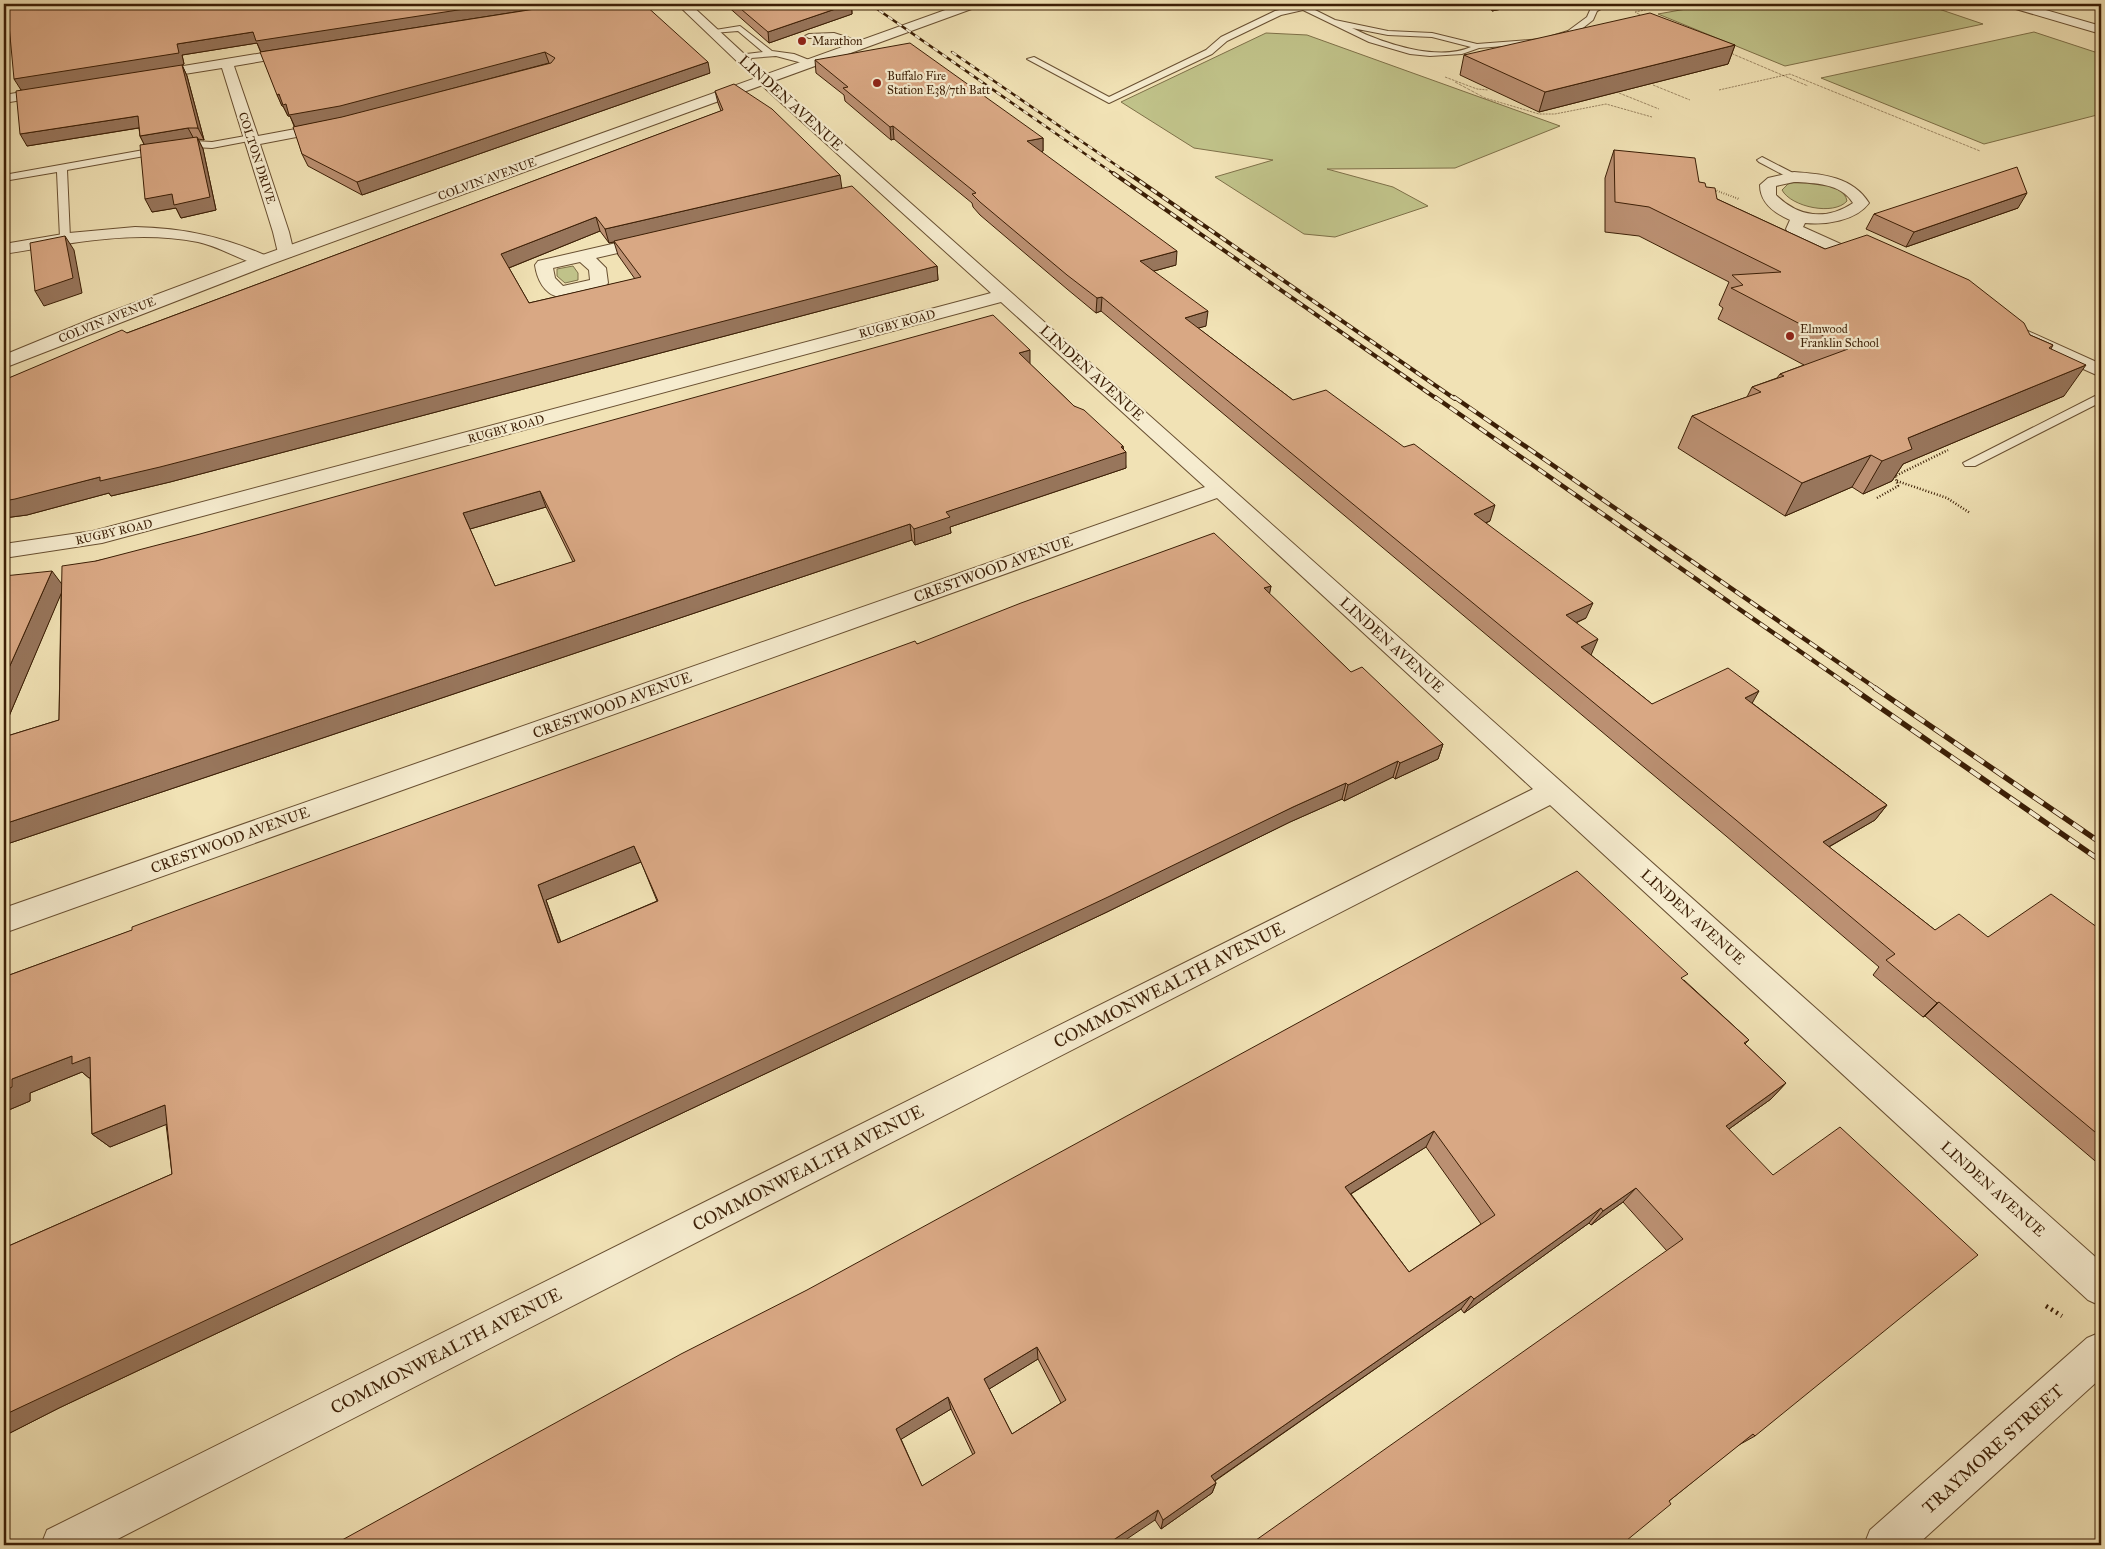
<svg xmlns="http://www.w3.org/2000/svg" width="2105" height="1549" viewBox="0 0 2105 1549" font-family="'IM FELL Great Primer',serif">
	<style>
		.green { fill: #c0c289; stroke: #7e7048 }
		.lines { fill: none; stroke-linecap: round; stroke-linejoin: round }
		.service-casing { stroke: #695032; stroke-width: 2 }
		.minor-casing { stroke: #695032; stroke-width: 2 }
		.tertiary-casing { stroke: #695032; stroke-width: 2 }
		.path-far3 { stroke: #3c1f06; stroke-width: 1; stroke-dasharray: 0.5 1; stroke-linecap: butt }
		.path-far2 { stroke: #3c1f06; stroke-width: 2; stroke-dasharray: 0.5 2; stroke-linecap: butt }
		.path-far1 { stroke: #3c1f06; stroke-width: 2.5; stroke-dasharray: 1 2; stroke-linecap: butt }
		.path { stroke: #3c1f06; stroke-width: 4.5; stroke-dasharray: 2 4; stroke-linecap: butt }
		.service { fill: #f6eccf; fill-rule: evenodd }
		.minor { fill: #f6eccf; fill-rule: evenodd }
		.tertiary { fill: #f6eccf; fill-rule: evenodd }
		.rail-far3-casing { stroke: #3c1f06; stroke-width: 2.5 }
		.rail-far2-casing { stroke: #3c1f06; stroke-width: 4 }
		.rail-far1-casing { stroke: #3c1f06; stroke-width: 4.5 }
		.rail-casing { stroke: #3c1f06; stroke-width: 5.5 }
		.rail-far3 { stroke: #f6eccf; stroke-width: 2; stroke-dasharray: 5.5; stroke-linecap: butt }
		.rail-far2 { stroke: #f6eccf; stroke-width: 2.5; stroke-dasharray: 7; stroke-linecap: butt }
		.rail-far1 { stroke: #f6eccf; stroke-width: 3; stroke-dasharray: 9; stroke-linecap: butt }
		.rail { stroke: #f6eccf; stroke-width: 4; stroke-dasharray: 12; stroke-linecap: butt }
		.wall { fill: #bb9072; stroke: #3c1f06; fill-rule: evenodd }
		.shaded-wall { fill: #98765c; stroke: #3c1f06 }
		.building { fill: #d9a884; stroke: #3c1f06; fill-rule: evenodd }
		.poi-dot { fill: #8f2418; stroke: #f6eccf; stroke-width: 2 }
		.labels { text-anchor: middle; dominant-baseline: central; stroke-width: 4.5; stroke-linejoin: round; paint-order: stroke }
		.far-poi-label { font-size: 12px; fill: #3c1f06; stroke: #f6eccf; text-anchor: start }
		.far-street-label { font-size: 12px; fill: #3c1f06; stroke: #f6eccf }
		.street-label { font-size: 15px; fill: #3c1f06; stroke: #f6eccf }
		.near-street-label { font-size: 18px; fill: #3c1f06; stroke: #f6eccf }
	</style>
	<rect width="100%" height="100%" fill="#f1e2b5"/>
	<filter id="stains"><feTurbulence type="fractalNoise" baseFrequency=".004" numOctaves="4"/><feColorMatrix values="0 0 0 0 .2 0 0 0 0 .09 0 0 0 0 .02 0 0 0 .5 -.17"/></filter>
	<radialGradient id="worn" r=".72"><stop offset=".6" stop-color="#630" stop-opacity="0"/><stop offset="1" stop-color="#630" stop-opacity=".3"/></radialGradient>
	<!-- green -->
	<path class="green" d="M1714 4H1924L1983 24 1785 66 1658 14Z
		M2034 32 2101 54V114L1984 144 1821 78Z
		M1266 33 1307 35 1560 126 1455 168 1327 169 1393 187 1428 206 1335 237 1304 234 1215 177 1273 160 1194 148 1121 102Z
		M1796 182C1810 182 1844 183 1847 201 1834 216 1791 207 1782 190L1788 184Z
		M573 266 578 273V280L565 283 557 276V269Z"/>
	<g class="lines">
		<!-- service casing -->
		<g class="service-casing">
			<path id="service" d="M1294 4H1303L1335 20 1388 31 1432 33 1477 44 1542 39 1568 31 1587 17 1591 8 1601 4H1610L1597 11 1593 20 1574 35 1542 43 1479 48 1462 54 1430 56 1410 54 1369 42 1303 10 1281 15 1227 41 1212 54 1109 103 1027 59 1034 57 1109 97 1206 50 1221 37 1275 11 1297 6ZM1352 28 1388 35 1432 37 1471 47C1437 62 1382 43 1352 28Z
				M2052 4H2063L2036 13 2032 11Z
				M740 26 772 51 794 54 814 62 810 65 776 56 738 59V55L763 52 738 31 713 33 709 31Z
				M834 33 862 42 863 44 859 46 833 37 809 38 805 36 809 34Z
				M251 135 256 138 254 140 212 148 194 147 67 170 70 238 65 241 60 238 57 172 4 181V175L194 141 212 142Z
				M1762 157 1797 175 1799 177 1791 179 1759 162 1757 160Z
				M2101 393V402L1975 466H1965L1963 463Z"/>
		</g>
		<!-- minor casing -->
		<g class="minor-casing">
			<path id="minor" d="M677 4H690L779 86 2101 1262V1306L2088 1300 1550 805 106 1545H41L47 1530 1533 789 1217 498 4 933V908L1205 487 1001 302 102 543 4 558V544L93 531 991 293 769 92Z
				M299 47 304 48 305 51 304 54 234 66 258 136 333 122 340 126 333 130 260 144 289 232 294 253 291 257H279L273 232 222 68 147 80 140 76 147 72Z
				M52 87 57 88 59 91 57 94 4 103V95Z
				M1794 172C1823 174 1853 177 1869 203 1856 221 1825 225 1805 223L1803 227 1872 258 1875 262 1872 266H1860L1788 233 1786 229 1790 220C1774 213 1760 203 1760 185L1768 178ZM1794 182C1814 183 1841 183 1853 203 1826 221 1798 217 1776 195V186Z
				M135 227C184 228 225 237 269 257L272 261 269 265 263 266C241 261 221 247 198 242 133 229 68 244 4 254V244L69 233Z
				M651 235 657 236 659 240 657 244 596 258 606 268 608 283 605 287 559 297C544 294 537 279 535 265L538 261ZM580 262 589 270 590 280 563 286 555 278 553 268Z
				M2019 327 2101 364V377L2012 337 2010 333 2012 329Z
				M2101 1332V1378L1917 1545H1864L1870 1530 2087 1338Z"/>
		</g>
		<!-- tertiary casing -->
		<g class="tertiary-casing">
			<path id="tertiary" d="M962 4H979L977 7 269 265 4 368V355L94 318 257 257Z
				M2007 4H2025L2101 26V34L2009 7Z"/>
		</g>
		<!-- path-far3 -->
		<path class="path-far3" d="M1410 9 1431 4
			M1644 17 1635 12 1675 4
			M1728 52 1808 86
			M1445 77 1477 89 1488 90
			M1455 82 1485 98 1539 114H1555L1606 104 1652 117
			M1653 85 1690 100
			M1719 90 1790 74 1980 151
			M1619 93 1659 109"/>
		<!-- path-far2 -->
		<path class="path-far2" d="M1712 189 1739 199"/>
		<!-- path-far1 -->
		<path class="path-far1" d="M1897 481 1947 498 1970 513
			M1877 498 1898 486 1895 476 1948 450"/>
		<!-- path -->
		<path class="path" d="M2046 1306 2062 1316"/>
		<!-- service -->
		<use href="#service" class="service"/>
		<!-- minor -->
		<use href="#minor" class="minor"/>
		<!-- tertiary -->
		<use href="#tertiary" class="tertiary"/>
		<!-- rail-far3 casing -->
		<g class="rail-far3-casing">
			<path id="rail-far3" d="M870 4 1114 174
				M952 52 1129 174"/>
		</g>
		<!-- rail-far2 casing -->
		<g class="rail-far2-casing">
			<path id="rail-far2" d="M1113 173 1437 399
				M1128 173 1455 399"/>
		</g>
		<!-- rail-far1 casing -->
		<g class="rail-far1-casing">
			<path id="rail-far1" d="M1435 397 1854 689
				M1454 397 1877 689"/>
		</g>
		<!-- rail casing -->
		<g class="rail-casing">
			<path id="rail" d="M1852 688 2101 861
				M1875 688 2101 843"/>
		</g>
		<!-- rail-far3 -->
		<use href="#rail-far3" class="rail-far3"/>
		<!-- rail-far2 -->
		<use href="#rail-far2" class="rail-far2"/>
		<!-- rail-far1 -->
		<use href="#rail-far1" class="rail-far1"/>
		<!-- rail -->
		<use href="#rail" class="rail"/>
	</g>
	<!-- wall -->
	<path class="wall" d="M4 4H566L710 73 362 195 308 166 302 154 294 126 290 116H288L283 106H282L257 43 182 55 184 64 182 65 187 76 204 140 198 139 203 149 216 210 181 218 176 208 152 212 144 144 140 136 139 128 27 146 21 90 10 36H4Z
		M725 4H881L865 9 852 6V14L769 43Z
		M1307 4H1388L1315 8Z
		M1490 4H1526L1492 11Z
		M1735 45 1728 64 1539 112 1460 75 1464 55Z
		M815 60 1043 138V151L1041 152 1176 265 1154 271 1206 326 1198 328 1293 400 1490 521 1486 523 1586 618 1576 623 1591 655 1652 704 1752 703 1887 805 1875 820 1829 847 1935 930 1988 937 2101 930V1166L1925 1016 1923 1017 1873 975 1879 967 1726 836 1101 311 1096 313 1067 289 980 215 973 207 972 203 894 139 891 140 845 101 844 95 816 73Z
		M715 91 842 188 937 266 938 280 170 482 111 496 109 493 27 515 4 518V380L127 333 721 111 718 103ZM600 231 609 243 614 242 618 255 635 279 529 303 509 268Z
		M1614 150 1699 182 1706 187 1717 199 1825 249 2030 335 2053 345 2051 349 2064 396 1903 464 1892 481 1863 494 1852 487 1785 516 1678 448 1692 416 1747 397 1752 387 1777 378 1780 374 1804 365 1718 319 1723 308 1719 305 1729 282 1639 236 1605 232V178Z
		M2018 208 1906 247 1866 229 1874 214Z
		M1030 364 1074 406 1123 446 1126 468 950 527 951 533 915 545 912 540 4 845V737L59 720 61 593 4 728 61 584 96 561ZM546 507 573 562 495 586 470 529Z
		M1271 586 1269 594 1351 672 1443 744 1438 759 1395 779 1393 777 1344 801 1342 799 1290 822 1107 912 59 1408 4 1436V1248L172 1174 166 1124 110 1147 92 1134 90 1078H89L82 1072 30 1093V1101L4 1112V977L917 644ZM641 862 657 901 561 942 546 900Z
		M1684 980 1749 1040 1745 1044 1786 1083 1771 1099 1729 1129 1755 1436 1737 1446 1669 1501 1667 1251 1623 1202 1591 1225 1589 1223 1464 1313 1461 1309 1215 1481 1216 1483 1212 1493 1161 1529 1155 1520 333 1545ZM1426 1147 1481 1224 1409 1272 1351 1194ZM1038 1359 1061 1403 1012 1434 989 1389ZM951 1409 973 1455 922 1486 901 1439Z"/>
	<!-- shaded-wall -->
	<path class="shaded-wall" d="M497 4H566L261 52 257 43 182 55 184 64 182 65 187 76 204 140 198 128 21 90 14 79 177 44 253 32Z
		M850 4H851L852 14 769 43 768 32Z
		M864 4H881L865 9Z
		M1494 4H1526L1492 11Z
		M1735 45 1728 64 1539 112 1545 92Z
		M545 52 549 63 345 117 295 127 290 116H288L283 106H282L277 95Z
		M708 62 710 73 362 195 357 182Z
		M138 116 144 127 27 146 20 134Z
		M893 126 894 139 891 140 890 127Z
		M188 128 194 139 146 148 140 136Z
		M197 137 203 149 216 210 181 218 176 208 152 212 145 199Z
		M1043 138V151L1028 155 1027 141Z
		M840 175 842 189 609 243 605 229Z
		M2027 193 2018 208 1906 247 1914 232Z
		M596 217 600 231 506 269 501 254Z
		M65 236 74 250 82 293 44 306 35 291Z
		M1177 251 1176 265 1139 275 1140 261Z
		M937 266 938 280 170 482 111 496 109 493 27 515 4 518V501L100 477Z
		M1102 297 1101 311 1096 313 1097 298Z
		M1208 311 1206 326 1184 332 1185 318Z
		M1030 350V365L1019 353Z
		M2086 365 2064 396 1903 464 1892 481 1863 494 1882 461 1908 438Z
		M1123 446V453L1126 452V468L950 527 951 533 915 545 914 529 946 512Z
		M1871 455 1852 487 1785 516 1802 483Z
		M540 491 546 507 470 529 463 513Z
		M1495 505 1490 521 1469 529 1474 514Z
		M910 524 912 540 4 845V824Z
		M52 571 64 587 4 728V679Z
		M1271 586 1268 602 1264 588Z
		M1593 603 1586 618 1559 630 1566 615Z
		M1598 639 1591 655 1581 647Z
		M1759 691 1750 707 1745 698Z
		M1443 744 1438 759 1395 779 1400 763Z
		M1398 761 1393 777 1344 801 1348 785Z
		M1346 783 1342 799 1290 822 1107 912 59 1408 4 1436V1415L38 1398 1293 807Z
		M1887 805 1875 820 1811 857 1823 842Z
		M634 846 641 862 546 900 566 958 558 943 538 885Z
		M1939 1002 1925 1016 1923 1017 1937 1003Z
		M72 1056 90 1057 106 1072 89 1078 82 1072 30 1093V1101L4 1112V1091L12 1079Z
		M1786 1083 1771 1099 1712 1141 1726 1126Z
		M165 1105 180 1119 110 1147 92 1134Z
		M1434 1131 1426 1147 1339 1201 1345 1187Z
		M1636 1188 1623 1202 1591 1225 1603 1211Z
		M1601 1208 1589 1223 1464 1313 1474 1299Z
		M1471 1296 1461 1309 1207 1486 1211 1476Z
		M1037 1347 1038 1359 986 1391 984 1379Z
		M948 1397 951 1409 900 1440 896 1429Z
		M1216 1483 1212 1493 1161 1529 1163 1520Z
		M1158 1510 1155 1520 1118 1545H1106Z"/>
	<!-- building -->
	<path class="building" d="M4 4H497L256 41 253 32 177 44 179 53 14 79 9 25H4Z
		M567 4H644L708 62 357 182 302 154 293 127 342 117 551 63 555 58 545 52 340 106 289 115 286 104 283 105 279 94 277 95 260 52Z
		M735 4H850L768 32Z
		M1650 13 1735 45 1545 92 1464 55Z
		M910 43 1043 138 1027 141 1177 251 1140 261 1208 311 1185 318 1293 400 1326 390 1404 447 1414 444 1495 505 1474 514 1593 603 1566 615 1598 639 1581 647 1652 704 1728 668 1759 691 1745 698 1887 805 1823 842 1935 930 1959 914 1988 937 2051 894 2101 930V1137L1939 1002 1937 1003 1886 960 1895 954 1736 820 1102 297 1097 298 1067 275 980 202 972 194 976 193 893 126 890 127 843 88 848 87 815 60Z
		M182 65 198 128H188L140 136 138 116 20 134 16 91Z
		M734 84 772 109 840 175 605 229 596 217 501 254 529 303 641 277 614 241 852 186 937 266 160 467 100 481V477L15 499 4 501V380L122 330 127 333 723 110 715 91Z
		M197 137 210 197 174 205 172 194 145 199 140 145Z
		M1614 150 1695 158 1699 182 1705 183 1706 187 1715 188 1717 199 1825 249 1867 235 1969 280 2024 323 2030 335 2053 345 2049 348 2086 365 1908 438 1912 449 1882 461 1871 455 1802 483 1692 416 1761 392 1752 387 1784 376 1780 374 1848 349 1731 288 1743 285 1732 275 1781 272 1649 207 1615 202Z
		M2017 167 2027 193 1914 232 1874 214Z
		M65 236 73 278 35 291 30 243Z
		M993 315 1030 350 1019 353 1074 406 1084 410 1123 446 1121 447 1126 452 946 512 950 517 914 529 910 524 4 824V737L59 720 62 566 96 561 200 534ZM540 491 575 561 495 586 463 513Z
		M1214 533 1271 586 1264 588 1351 672 1362 667 1443 744 1400 763 1398 761 1348 785 1346 783 1293 807 1108 897 4 1415V1248L172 1174 165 1105 92 1134 90 1057 72 1064V1056L12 1079V1087L4 1091V977L132 930V927L194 904 915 641 917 644 1021 603ZM634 846 658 901 558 943 538 885Z
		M52 571 4 679V576Z
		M1577 871 1688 974 1681 978 1749 1040 1744 1043 1786 1083 1726 1126 1773 1175 1840 1127 1978 1255 1755 1436 1753 1434 1669 1501 1671 1504 1621 1545H1249L1683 1239 1636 1188 1603 1211 1601 1208 1474 1299 1471 1296 1211 1476 1216 1483 1163 1520 1158 1510 1106 1545H333L681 1354 807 1290ZM1434 1131 1495 1215 1409 1272 1345 1187ZM1037 1347 1066 1400 1012 1434 984 1379ZM948 1397 975 1453 922 1486 896 1429Z"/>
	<!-- markers -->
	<g class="poi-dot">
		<circle cx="802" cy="41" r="5"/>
		<circle cx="877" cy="83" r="5"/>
		<circle cx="1790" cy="336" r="5"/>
	</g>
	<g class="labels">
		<!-- far-poi labels -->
		<g class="far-poi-label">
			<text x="812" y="41">Marathon</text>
			<text x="887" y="76">Buffalo Fire<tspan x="887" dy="14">Station E38/7th Batt</tspan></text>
			<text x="1800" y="329">Elmwood<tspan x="1800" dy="14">Franklin School</tspan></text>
		</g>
		<!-- far-street labels -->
		<g class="far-street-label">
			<text transform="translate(257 158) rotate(72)">COLTON DRIVE</text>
			<text transform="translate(487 179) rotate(-20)">COLVIN AVENUE</text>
			<text transform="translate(107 320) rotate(-22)">COLVIN AVENUE</text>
			<text transform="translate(897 324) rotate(-15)">RUGBY ROAD</text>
			<text transform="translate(506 429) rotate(-15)">RUGBY ROAD</text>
			<text transform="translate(114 532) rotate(-13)">RUGBY ROAD</text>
		</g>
		<!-- street labels -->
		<g class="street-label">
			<text transform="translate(791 103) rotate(42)">LINDEN AVENUE</text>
			<text transform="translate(1092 373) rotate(42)">LINDEN AVENUE</text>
			<text transform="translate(993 569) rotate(-20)">CRESTWOOD AVENUE</text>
			<text transform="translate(1392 645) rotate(42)">LINDEN AVENUE</text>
			<text transform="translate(612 705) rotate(-20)">CRESTWOOD AVENUE</text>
			<text transform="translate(230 840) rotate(-20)">CRESTWOOD AVENUE</text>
			<text transform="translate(1693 917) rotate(42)">LINDEN AVENUE</text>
			<text transform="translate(1993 1189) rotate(42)">LINDEN AVENUE</text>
		</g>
		<!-- near-street labels -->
		<g class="near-street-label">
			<text transform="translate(1169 985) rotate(-27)">COMMONWEALTH AVENUE</text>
			<text transform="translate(808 1168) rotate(-27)">COMMONWEALTH AVENUE</text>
			<text transform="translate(446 1351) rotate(-27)">COMMONWEALTH AVENUE</text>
			<text transform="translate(1993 1449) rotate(-42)">TRAYMORE STREET</text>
		</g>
	</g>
	<!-- margin -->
	<rect width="2105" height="1549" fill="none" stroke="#f1e2b5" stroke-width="20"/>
	<rect x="5" y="5" width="2095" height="1539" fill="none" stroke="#3c1f06" stroke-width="2.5"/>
	<rect x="10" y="10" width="2085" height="1529" fill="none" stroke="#3c1f06"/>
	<rect width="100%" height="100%" filter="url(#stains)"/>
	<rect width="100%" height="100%" fill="url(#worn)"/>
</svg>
